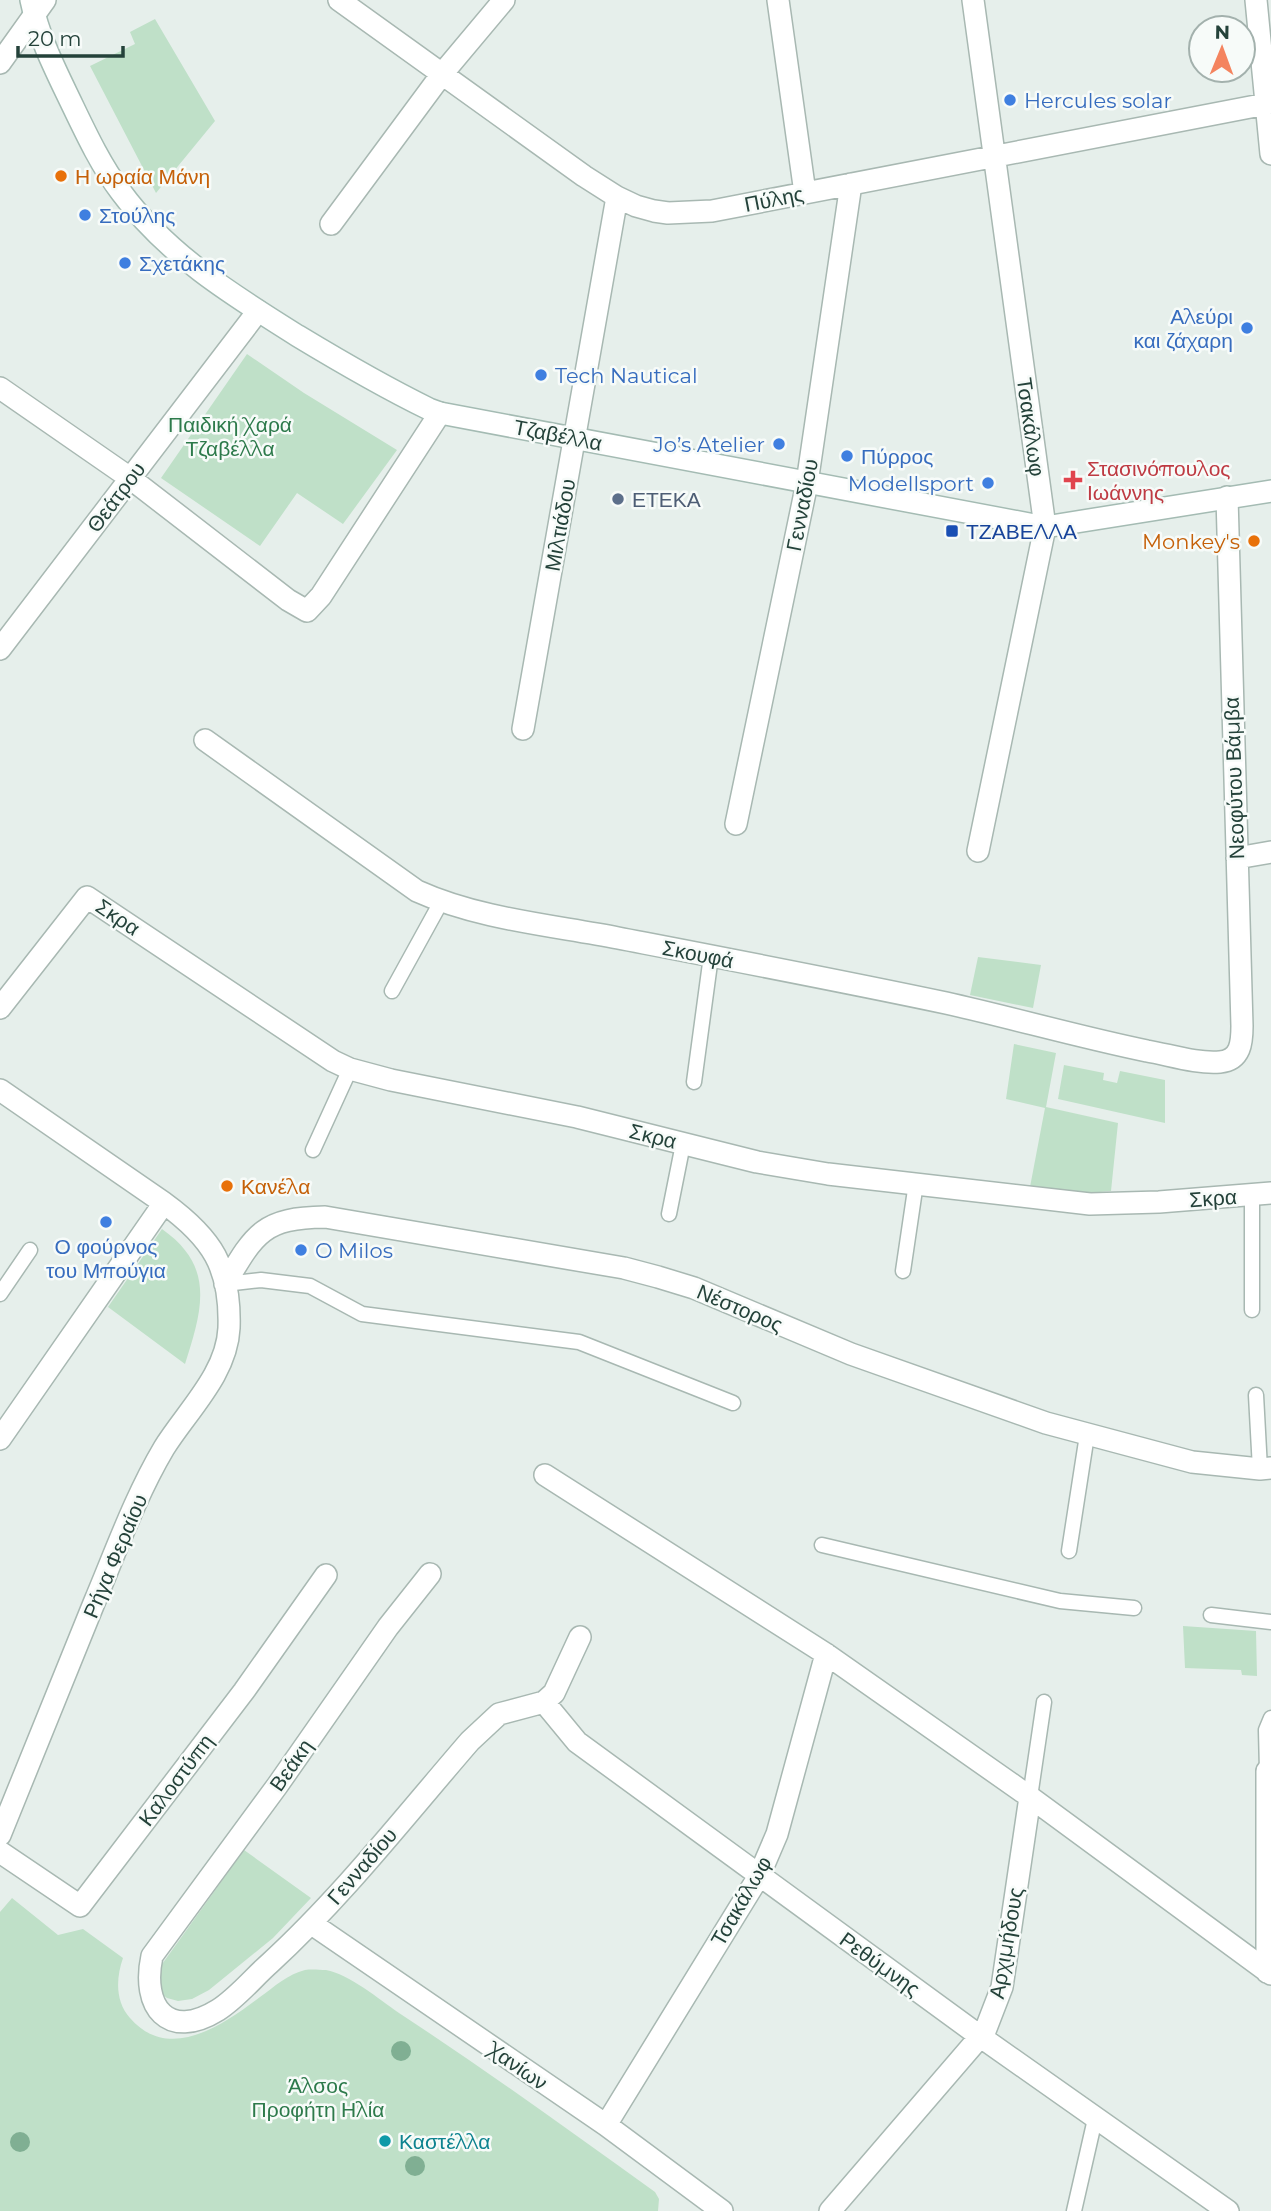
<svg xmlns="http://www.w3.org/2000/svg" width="1271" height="2211" viewBox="0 0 1271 2211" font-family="Montserrat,sans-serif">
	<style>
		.green { fill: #bfe0c8 }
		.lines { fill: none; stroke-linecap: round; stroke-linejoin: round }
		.lane-casing { stroke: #a8b8b2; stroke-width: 17 }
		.street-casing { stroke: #a8b8b2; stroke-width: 24 }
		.secondary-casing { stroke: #a4bbb3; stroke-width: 24 }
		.lane { stroke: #fff; stroke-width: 14 }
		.street { stroke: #fff; stroke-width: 21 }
		.secondary { stroke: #fff; stroke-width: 21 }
		.tree { fill: #80af93 }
		.shop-dot { fill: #3f7fe0; stroke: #f7fbf9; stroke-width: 2.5 }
		.food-dot { fill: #e8710a; stroke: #f7fbf9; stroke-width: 2.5 }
		.health-dot { fill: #e0444e; stroke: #f7fbf9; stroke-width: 2.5 }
		.service-dot { fill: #5c6f8a; stroke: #f7fbf9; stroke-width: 2.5 }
		.transit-dot { fill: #1a4fb4; stroke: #f7fbf9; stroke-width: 2.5 }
		.culture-dot { fill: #0f9aa8; stroke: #f7fbf9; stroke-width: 2.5 }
		.labels { text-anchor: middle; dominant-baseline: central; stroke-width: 5; stroke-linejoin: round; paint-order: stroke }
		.shop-label { font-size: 21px; fill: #366cbe; stroke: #f7fbf9; text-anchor: start }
		.food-label { font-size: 21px; fill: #c56008; stroke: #f7fbf9; text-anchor: start }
		.street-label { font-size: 21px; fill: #24423a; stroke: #f7fbf9 }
		.park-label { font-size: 21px; fill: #2d7a4b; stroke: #f7fbf9 }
		.health-label { font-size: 21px; fill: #be3a42; stroke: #f7fbf9; text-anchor: start }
		.service-label { font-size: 21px; fill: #4e5e75; stroke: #f7fbf9; text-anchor: start }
		.transit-label { font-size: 21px; fill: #164399; stroke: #f7fbf9; text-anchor: start }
		.culture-label { font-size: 21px; fill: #0d838f; stroke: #f7fbf9; text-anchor: start }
	</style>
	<rect width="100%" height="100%" fill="#e6efeb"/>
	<!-- green -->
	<path class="green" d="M155 19 215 121 156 193 90 66 135 44 130 32Z
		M247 354 304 393 397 450 343 524 297 493 260 546 161 478Z
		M978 957 1041 965 1033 1008 970 995Z
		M1014 1044 1056 1053 1046 1107 1118 1123 1111 1191 1088 1193 1030 1187 1045 1108 1006 1099Z
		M1064 1065 1104 1073 1103 1080 1117 1083 1120 1071 1165 1080V1123L1058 1099Z
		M162 1229C216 1267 202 1310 185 1364L108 1307Z
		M1183 1626 1256 1631 1257 1676 1242 1675 1241 1670 1185 1668Z
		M244 1850 311 1898 273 1938 209 1990 192 1999 178 2001 167 1998 159 1992 160 1967Z
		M12 1898 58 1935 83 1929 123 1958C116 1978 115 2001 130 2018 169 2063 223 2025 260 1997 274 1987 288 1974 305 1970 312 1969 320 1970 326 1970 349 1974 379 1999 399 2013 486 2070 570 2131 655 2192L659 2199 658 2211H0V1912Z"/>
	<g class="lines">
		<!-- lane casing -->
		<g class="lane-casing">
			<path id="lane" d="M392 991 441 902
				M694 1082 711 956
				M313 1150 350 1069
				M669 1214 683 1144
				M903 1271 916 1183
				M225 1284 261 1280 310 1286 362 1314 579 1342 733 1403
				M0 1294 30 1250
				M1252 1310V1195
				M1256 1395 1260 1469
				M822 1545 1060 1601 1134 1608
				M1069 1551 1087 1435
				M1211 1615 1271 1622
				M1267 1771 1266 1730 1271 1718
				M1030 1797 1044 1702
				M1074 2211 1095 2119"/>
		</g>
		<!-- street casing -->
		<g class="street-casing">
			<path id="street" d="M339 0 584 176 617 197 636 206 654 211 668 213 712 211 1266 104
				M778 0 805 193
				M973 0 1045 527 978 851
				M1256 0 1271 154
				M0 63 45 0
				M331 224 442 74 504 0
				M0 388 130 478 288 600 307 611 321 596 440 413
				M0 649 258 311
				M523 729 617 197
				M205 740 417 891C479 919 551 925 618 938 727 959 837 980 946 1003 1013 1018 1079 1037 1147 1051 1170 1055 1197 1064 1220 1062 1241 1060 1242 1042 1242 1026L1227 497
				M736 824 807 483 851 184
				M1237 858 1271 852
				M0 1008 87 897 333 1061 350 1069 391 1080 577 1117 757 1162 828 1174 1090 1204 1159 1202 1271 1193
				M0 1090 164 1203C212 1238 231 1267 229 1328 227 1374 187 1411 164 1448 135 1497 116 1551 94 1603 63 1680 31 1757 0 1835
				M225 1284C255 1233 263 1218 325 1217L624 1268 658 1277 694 1288 851 1354 1046 1423 1192 1462 1260 1469 1271 1468
				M0 1439 164 1203
				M545 1475 826 1654 1030 1797 1271 1974
				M430 1574 388 1627 277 1786 152 1956C141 2007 168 2041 218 2010 237 1998 253 1978 270 1963 343 1896 405 1816 470 1741L499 1714 544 1702 554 1693 580 1637
				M544 1702 577 1742 981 2037 1228 2211
				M0 1852 80 1906 244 1691 326 1575
				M312 1924 606 2125 722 2211
				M1267 1972V1771L1271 1772
				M606 2125 759 1876 777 1834 826 1654
				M830 2211 985 2031 1002 1987 1030 1797"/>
		</g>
		<!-- secondary casing -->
		<g class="secondary-casing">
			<path id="secondary" d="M31 0C38 34 52 63 67 94 83 127 99 163 121 192 167 255 234 296 298 336 341 362 384 387 429 409L440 413 1045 527 1271 491"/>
		</g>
		<!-- lane -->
		<use href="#lane" class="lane"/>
		<!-- street -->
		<use href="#street" class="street"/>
		<!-- secondary -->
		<use href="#secondary" class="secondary"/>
	</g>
	<!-- trees -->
	<g class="tree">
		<circle cx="401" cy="2051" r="10"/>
		<circle cx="20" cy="2142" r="10"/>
		<circle cx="415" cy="2166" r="10"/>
	</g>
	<!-- markers -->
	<g class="shop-dot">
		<circle cx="1010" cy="100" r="7"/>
		<circle cx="85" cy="215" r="7"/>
		<circle cx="125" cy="263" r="7"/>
		<circle cx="1247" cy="328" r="7"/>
		<circle cx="541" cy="375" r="7"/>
		<circle cx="779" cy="444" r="7"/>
		<circle cx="847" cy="456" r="7"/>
		<circle cx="988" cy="483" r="7"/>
		<circle cx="106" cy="1222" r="7"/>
		<circle cx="301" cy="1250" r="7"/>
	</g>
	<g class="food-dot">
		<circle cx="61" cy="176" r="7"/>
		<circle cx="1254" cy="541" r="7"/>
		<circle cx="227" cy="1186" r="7"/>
	</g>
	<path class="health-dot" d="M1069.5 469.5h7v7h7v7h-7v7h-7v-7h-7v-7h7z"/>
	<circle class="service-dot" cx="618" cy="499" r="7"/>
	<rect class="transit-dot" x="945" y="524" width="14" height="14" rx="3.5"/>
	<circle class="culture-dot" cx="385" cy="2141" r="7"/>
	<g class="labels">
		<!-- shop labels -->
		<g class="shop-label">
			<text x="1024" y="100">Hercules solar</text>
			<text x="99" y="215">Στούλης</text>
			<text x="139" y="263">Σχετάκης</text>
			<text x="1233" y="316" text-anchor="end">Αλεύρι<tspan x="1233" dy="24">και ζάχαρη</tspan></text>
			<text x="555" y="375">Tech Nautical</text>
			<text x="765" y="444" text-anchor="end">Jo’s Atelier</text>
			<text x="861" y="456">Πύρρος</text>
			<text x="974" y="483" text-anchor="end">Modellsport</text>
			<text x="106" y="1246" text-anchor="middle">Ο φούρνος<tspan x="106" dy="24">του Μπούγια</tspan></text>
			<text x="315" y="1250">O Milos</text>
		</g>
		<!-- food labels -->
		<g class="food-label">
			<text x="75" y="176">Η ωραία Μάνη</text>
			<text x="1240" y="541" text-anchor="end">Monkey's</text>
			<text x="241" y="1186">Κανέλα</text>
		</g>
		<!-- street labels -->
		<g class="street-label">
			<text transform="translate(774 199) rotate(-11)">Πύλης</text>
			<text transform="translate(1031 427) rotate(82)">Τσακάλωφ</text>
			<text transform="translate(558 435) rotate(11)">Τζαβέλλα</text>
			<text transform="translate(116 497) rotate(-53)">Θεάτρου</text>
			<text transform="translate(802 505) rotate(-79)">Γενναδίου</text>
			<text transform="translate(560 525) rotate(-80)">Μιλτιάδου</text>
			<text transform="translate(1234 778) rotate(-92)">Νεοφύτου Βάμβα</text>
			<text transform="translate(118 917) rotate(34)">Σκρα</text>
			<text transform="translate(698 954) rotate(11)">Σκουφά</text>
			<text transform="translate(653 1136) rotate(14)">Σκρα</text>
			<text transform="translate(1213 1198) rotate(-4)">Σκρα</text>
			<text transform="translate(740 1308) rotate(23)">Νέστορος</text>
			<text transform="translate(115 1556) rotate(-67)">Ρήγα Φεραίου</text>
			<text transform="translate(291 1765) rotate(-55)">Βεάκη</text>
			<text transform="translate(176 1780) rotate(-53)">Καλοστύπη</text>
			<text transform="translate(362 1866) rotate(-49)">Γενναδίου</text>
			<text transform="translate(741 1901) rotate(-60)">Τσακάλωφ</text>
			<text transform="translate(1006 1943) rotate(-80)">Αρχιμήδους</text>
			<text transform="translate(880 1964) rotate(36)">Ρεθύμνης</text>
			<text transform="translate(518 2066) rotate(35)">Χανίων</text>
		</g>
		<!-- park labels -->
		<g class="park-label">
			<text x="230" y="424">Παιδική Χαρά<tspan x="230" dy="24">Τζαβέλλα</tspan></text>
			<text x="318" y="2085">Άλσος<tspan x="318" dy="24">Προφήτη Ηλία</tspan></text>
		</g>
		<!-- health labels -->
		<g class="health-label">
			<text x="1087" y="468">Στασινόπουλος<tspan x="1087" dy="24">Ιωάννης</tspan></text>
		</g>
		<!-- service labels -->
		<g class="service-label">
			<text x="632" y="499">ΕΤΕΚΑ</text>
		</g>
		<!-- transit labels -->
		<g class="transit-label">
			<text x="966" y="531">ΤΖΑΒΕΛΛΑ</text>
		</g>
		<!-- culture labels -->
		<g class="culture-label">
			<text x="399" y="2141">Καστέλλα</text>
		</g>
	</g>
	<!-- north arrow -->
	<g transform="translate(1222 49) rotate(1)"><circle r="33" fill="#f7fbf9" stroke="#a3b1ad" stroke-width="2"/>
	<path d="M0-5L12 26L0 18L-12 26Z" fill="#f4845f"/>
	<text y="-10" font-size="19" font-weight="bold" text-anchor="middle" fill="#24423a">N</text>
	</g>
	<!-- scale -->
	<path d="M18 46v10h105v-10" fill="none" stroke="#24423a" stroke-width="3.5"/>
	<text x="28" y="46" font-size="21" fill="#24423a" stroke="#f7fbf9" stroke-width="5" paint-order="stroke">20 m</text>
</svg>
